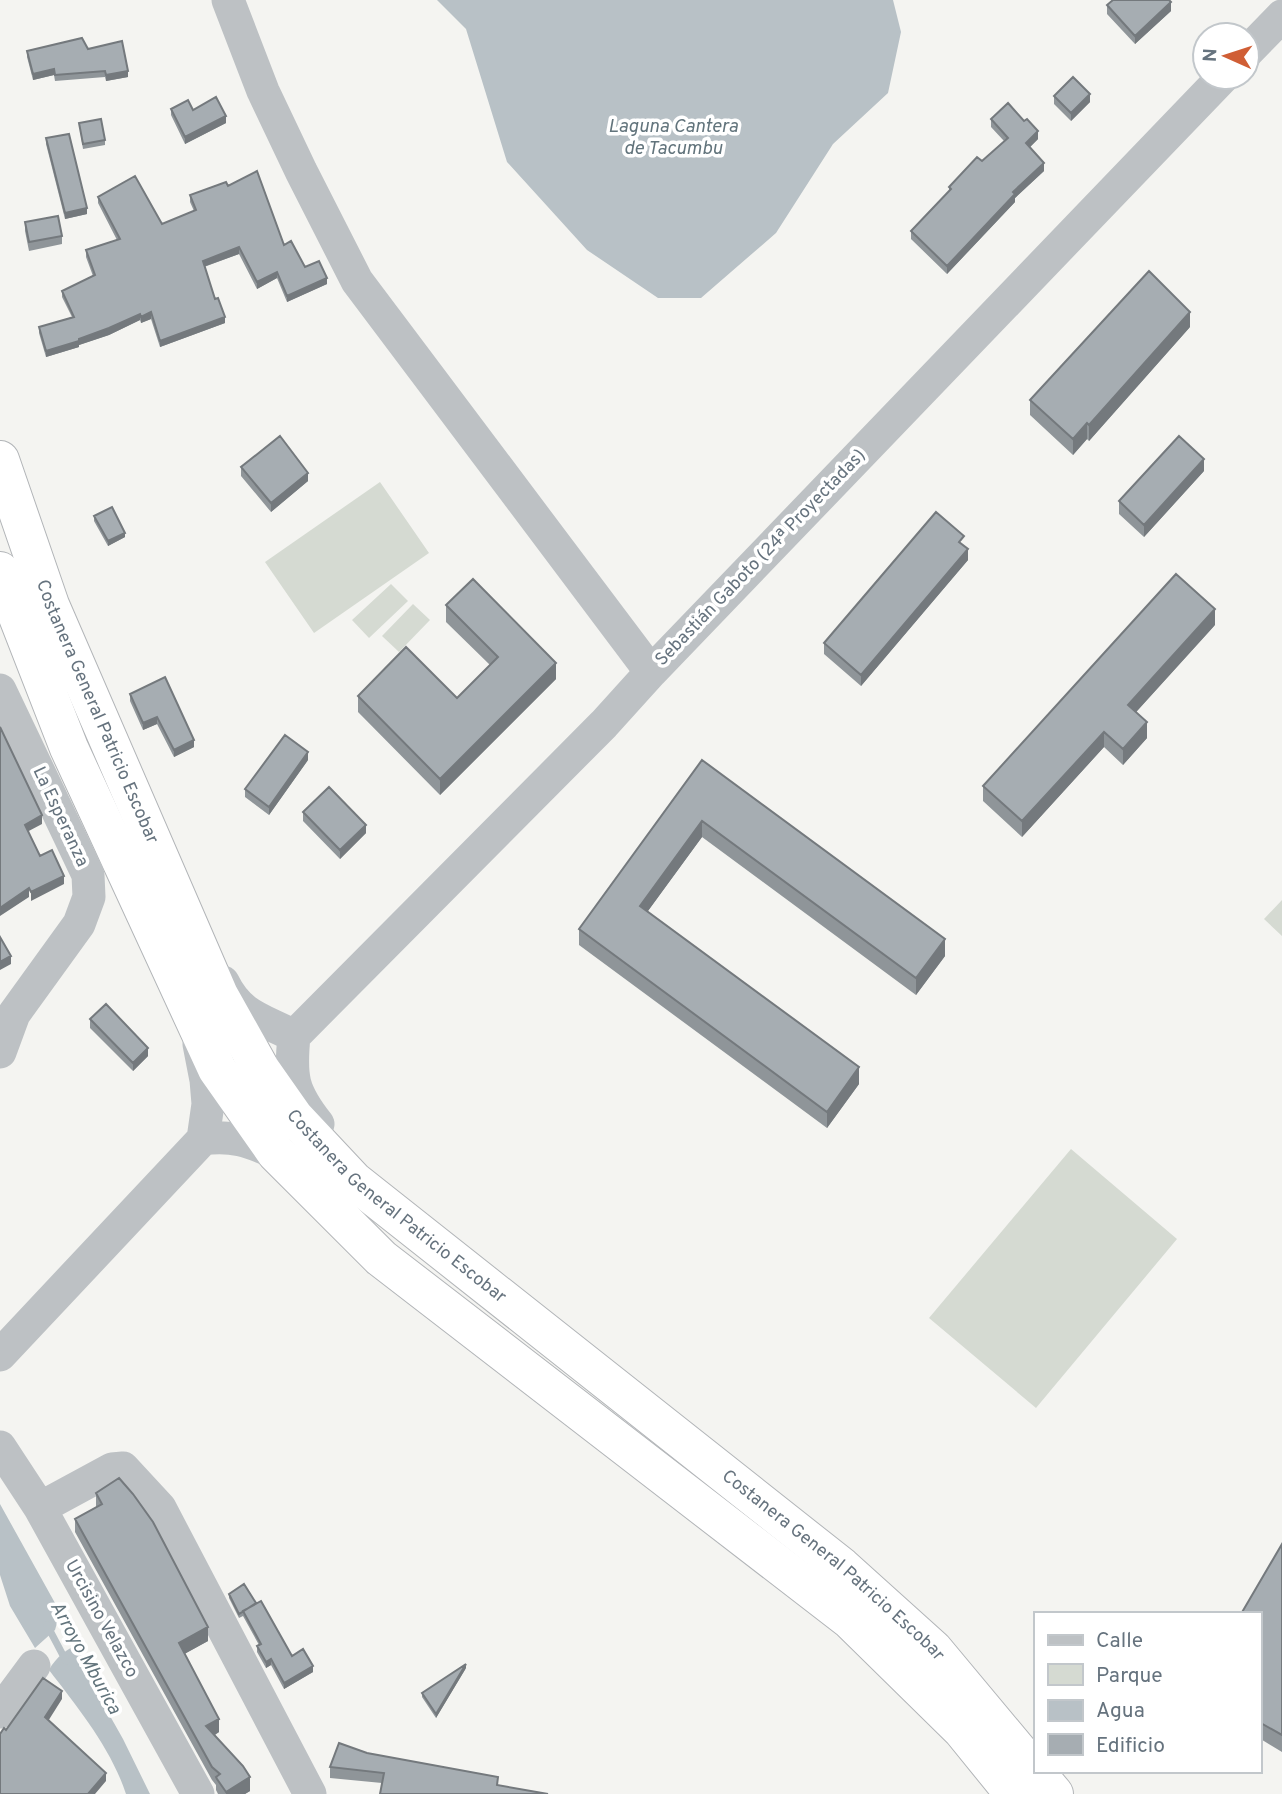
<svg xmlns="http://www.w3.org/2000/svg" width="1282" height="1794" viewBox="0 0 1282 1794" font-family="Overpass,sans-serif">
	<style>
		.green { fill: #d5dad2 }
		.water { fill: #b8c1c6 }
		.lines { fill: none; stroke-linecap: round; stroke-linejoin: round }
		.stream { stroke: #b8c1c6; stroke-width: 7 }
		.highway-casing { stroke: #b2b5b8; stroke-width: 40 }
		.minor { stroke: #bdc1c4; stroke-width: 33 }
		.highway { stroke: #fff; stroke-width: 38 }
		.wall { fill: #8f9599 }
		.shaded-wall { fill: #74797d }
		.building { fill: #a6adb2; stroke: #74797d; stroke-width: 2 }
		.labels { text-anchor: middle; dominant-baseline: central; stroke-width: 7; stroke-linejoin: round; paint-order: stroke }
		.street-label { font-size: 18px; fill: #66737e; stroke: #fff }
		.water-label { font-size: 19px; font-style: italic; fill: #62747c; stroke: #fff }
	</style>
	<rect width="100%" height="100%" fill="#f4f4f1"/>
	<!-- green -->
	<path class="green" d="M380 482 429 553 314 633 265 562Z
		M391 584 408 601 369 638 352 620Z
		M413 604 430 620 399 652 382 636Z
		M1282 900V936L1264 919Z
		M1071 1149 1177 1239 1036 1408 929 1318Z"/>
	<!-- water -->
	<path class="water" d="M437 0H893L901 32 888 93 833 144 776 233 701 298H658L587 250 507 162 466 29Z
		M0 1504 60 1612 55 1630 35 1648 10 1606 0 1575Z
		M80 1643 88 1677 123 1739 150 1794H126C111 1748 78 1708 49 1670 56 1657 67 1649 80 1643Z"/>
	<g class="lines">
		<!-- stream -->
		<path class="stream" d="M47 1625 66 1661"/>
		<!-- highway casing -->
		<g class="highway-casing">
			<g id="highway">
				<path id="s1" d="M0 460 50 605 219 995 261 1070 294 1117 354 1181 842 1567 933 1649 1054 1794"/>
				<path d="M0 571 69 748 217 1069 276 1153 381 1258 850 1620 962 1730 1014 1794"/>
			</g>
		</g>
		<!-- minor -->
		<path class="minor" d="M228 0 263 91 301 171 357 281 651 672
			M1247 52 1282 16
			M0 690 88 875 89 897 79 924 14 1014 0 1052
			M223 982C240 1017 263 1019 294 1036
			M294 1036 604 724 651 672 1223 77
			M294 1036C290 1077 292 1091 318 1124
			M199 1044 206 1080 208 1104 203 1139
			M203 1139C232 1135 249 1141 276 1153
			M0 1355 203 1139
			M0 1447 40 1508 198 1794
			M40 1508 112 1469 123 1468 160 1508 310 1794
			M0 1712 34 1666"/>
		<!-- highway -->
		<use href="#highway" class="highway"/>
	</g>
	<!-- wall -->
	<path class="wall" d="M1107 5 1171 11 1135 44 1107 14Z
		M88 49 128 77 106 81 105 77 55 81 54 75 33 80 27 57V51Z
		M1054 96 1090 102 1071 121 1054 104Z
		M171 109 193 110 226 123 185 144 171 115Z
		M991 119 1038 139 1030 147 1044 171 1015 198V202L947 274 911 239V231L949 191V187L982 161 1004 141 991 127Z
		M79 123 105 140V145L83 149Z
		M46 138 87 214 65 219 46 144Z
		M228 186 305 267 327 284 287 302 277 278 257 289 239 254 204 267 215 299 225 323 160 347 151 319 141 323 140 320 109 335 79 345V347L46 357 39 333V327L72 317 62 297V291L93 276 86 257V250L117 240 98 203V197L162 224 194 211 190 202V195Z
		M25 222 62 236V244L29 251 25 231Z
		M1190 327 1089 441 1087 439 1073 455 1030 415V400Z
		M241 467 308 481 271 512 241 476Z
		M1204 471 1144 537 1119 514V501Z
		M94 516 125 537 108 546 94 521Z
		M964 546 968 560 861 686 824 654V643Z
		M446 605 556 679 440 795 358 712V696L457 698 490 665 446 622Z
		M1215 625 1136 712 1147 738 1123 765 1104 747 1022 837 983 801V786Z
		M130 694 194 747 174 757 157 724 143 730 130 701Z
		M308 760 269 815 245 797V789Z
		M702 760 945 956 916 995 702 837 647 912 859 1084 827 1128 579 945V929Z
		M303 812 366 833 340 859 303 821Z
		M90 1019 148 1056 133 1071 90 1028Z
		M96 1493 208 1641 184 1654 219 1732 215 1735 250 1791 245 1794H218L216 1790V1785L212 1780 75 1532V1519L96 1507Z
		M1282 1544V1752L1259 1738V1614Z
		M229 1594 256 1603 292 1656 313 1672 284 1689 271 1665 266 1668 257 1652V1646L259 1645 243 1616 239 1618 229 1598Z
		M466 1668 436 1718 422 1697V1693Z
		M367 1753 498 1785 382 1783 330 1778V1767Z"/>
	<!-- shaded-wall -->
	<path class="shaded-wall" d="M1171 2V11L1135 44V36Z
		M54 69V75L33 80V74Z
		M128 71V77L106 81V75Z
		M1090 94V102L1071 121V113Z
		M226 116V123L185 144V137Z
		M1038 131V139L1026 151V143Z
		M1044 163V171L1015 198V202L947 274V266L1013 192Z
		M87 208V214L65 219V213Z
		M239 247V254L203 267V261Z
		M277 272V278L257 289V282Z
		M327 278V284L287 302V296Z
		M151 312V319L141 323V317Z
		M1190 312V327L1089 441V425Z
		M140 314V320L109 335 79 345V347L46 357V351L79 339Z
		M225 317V323L160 347V341Z
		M1087 423V439L1073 455V439Z
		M1204 459V471L1144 537V525Z
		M308 473V481L271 512V503Z
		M125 533V537L108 546V541Z
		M968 549V560L861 686V675Z
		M1215 609V625L1128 721V705Z
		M556 663V679L440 795V779Z
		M157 717V724L143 730V723Z
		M1147 722V738L1123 765V749Z
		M1104 732V747L1022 837V821Z
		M194 740V747L174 757V750Z
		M308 752V760L269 815V807Z
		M42 815V824L25 833V825Z
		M702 821V837L640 922V906Z
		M366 825V833L340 859V850Z
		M64 876V884L31 901V892Z
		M29 888V897L0 916V908Z
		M945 939V956L916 995V978Z
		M11 956V964L0 970V962Z
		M148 1048V1056L133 1071V1063Z
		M859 1067V1084L827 1128V1112Z
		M208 1627V1641L179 1657V1643Z
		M271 1659V1665L266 1668V1662Z
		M466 1664V1668L436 1718V1714Z
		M313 1666V1672L284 1689V1683Z
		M62 1691V1699L45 1726V1717Z
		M219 1719V1732L206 1740V1726Z
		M106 1773V1781L95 1794H88Z
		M250 1777V1791L245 1794H226V1792Z"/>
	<!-- building -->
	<path class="building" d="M1113 0H1169L1171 2 1135 36 1107 5Z
		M82 38 88 49 122 41 128 71 106 75 105 71 55 75 54 69 33 74 27 51Z
		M1073 77 1090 94 1071 113 1054 96Z
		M216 97 226 116 185 137 171 109 188 100 193 110Z
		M1008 103 1024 121 1027 119 1038 131 1026 143 1044 163 1013 192 1015 194 947 266 911 231 951 189 949 187 977 157 982 161 1008 138 991 119Z
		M101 119 105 140 83 144 79 123Z
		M69 134 87 208 65 213 46 138Z
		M257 171 284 245 291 241 305 267 319 261 327 278 287 296 277 272 257 282 239 247 203 261 215 299 218 298 225 317 160 341 151 312 141 317 140 314 109 328 79 339V341L46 351 39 327 74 317 62 291 95 275 86 250 120 239 98 197 135 176 162 224 196 210 190 195 226 182 228 186Z
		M58 216 62 236 29 242 25 222Z
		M1149 271 1190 312 1089 425 1087 423 1073 439 1030 400Z
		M280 436 308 473 271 503 241 467Z
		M1179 436 1204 459 1144 525 1119 501Z
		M112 507 125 533 108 541 94 516Z
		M936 512 964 536 959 542 968 549 861 675 824 643Z
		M1176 574 1215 609 1128 705 1147 722 1123 749 1104 732 1022 821 983 786Z
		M473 579 556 663 440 779 358 696 406 647 457 698 498 657 446 605Z
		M165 677 194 740 174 750 157 717 143 723 130 694Z
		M0 727 42 815 25 825 40 856 52 850 64 876 31 892 29 888 0 908Z
		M285 735 308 752 269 807 245 789Z
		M702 760 945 939 916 978 702 821 640 906 859 1067 827 1112 579 929Z
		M329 787 366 825 340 850 303 812Z
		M0 937 11 956 0 962Z
		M106 1004 148 1048 133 1063 90 1019Z
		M119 1478 133 1494 153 1522 208 1627 179 1643 219 1719 206 1726 243 1766 250 1777 226 1792 217 1779 216 1777 220 1774 212 1767 75 1519 102 1504 96 1493Z
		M1282 1544V1735L1259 1722V1614H1241Z
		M244 1584 256 1603 239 1614 229 1594Z
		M261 1601 292 1656 303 1649 313 1666 284 1683 271 1659 266 1662 257 1646 261 1644 243 1611Z
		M466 1664 436 1714 422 1693Z
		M43 1678 62 1691 45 1717 106 1773 88 1794H0V1734L4 1728 6 1730Z
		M339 1743 367 1753 498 1777 497 1785 548 1794H380L384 1773 330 1767Z"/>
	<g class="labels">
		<!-- street labels -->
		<g class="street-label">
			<text transform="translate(761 558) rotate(-46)">Sebastián Gaboto (24ª Proyectadas)</text>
			<text stroke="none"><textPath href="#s1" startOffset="270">Costanera General Patricio Escobar</textPath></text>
			<text transform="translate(60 817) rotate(65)">La Esperanza</text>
			<text stroke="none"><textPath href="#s1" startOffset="858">Costanera General Patricio Escobar</textPath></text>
			<text stroke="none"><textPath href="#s1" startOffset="1424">Costanera General Patricio Escobar</textPath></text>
			<text transform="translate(101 1619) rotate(61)">Urcisino Velazco</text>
		</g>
		<!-- water labels -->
		<g class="water-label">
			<text x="673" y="127">Laguna Cantera<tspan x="673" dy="22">de Tacumbu</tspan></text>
			<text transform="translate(85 1658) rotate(61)">Arroyo Mburica</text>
		</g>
	</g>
	<!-- legend -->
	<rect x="1034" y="1612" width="228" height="161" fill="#ffffff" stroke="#c2c7cb" stroke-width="2"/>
	<rect x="1048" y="1635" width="35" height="10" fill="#bdc1c4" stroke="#c2c7cb" stroke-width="2"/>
	<text x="1096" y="1647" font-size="21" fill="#66737e">Calle</text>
	<rect x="1048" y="1664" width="35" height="21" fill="#d5dad2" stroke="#c2c7cb" stroke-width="2"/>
	<text x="1096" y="1682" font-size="21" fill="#66737e">Parque</text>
	<rect x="1048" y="1700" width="35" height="21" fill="#b8c1c6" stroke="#c2c7cb" stroke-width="2"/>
	<text x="1096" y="1717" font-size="21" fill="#66737e">Agua</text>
	<rect x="1048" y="1734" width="35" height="21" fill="#a6adb2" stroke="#c2c7cb" stroke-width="2"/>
	<text x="1096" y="1752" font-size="21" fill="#66737e">Edificio</text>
	<!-- north arrow -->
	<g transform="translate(1226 56) rotate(273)"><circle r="33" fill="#ffffff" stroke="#c2c7cb" stroke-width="2"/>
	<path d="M0-5L12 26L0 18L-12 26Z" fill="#d05e35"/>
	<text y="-10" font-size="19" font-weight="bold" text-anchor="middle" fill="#66737e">N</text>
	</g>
</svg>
